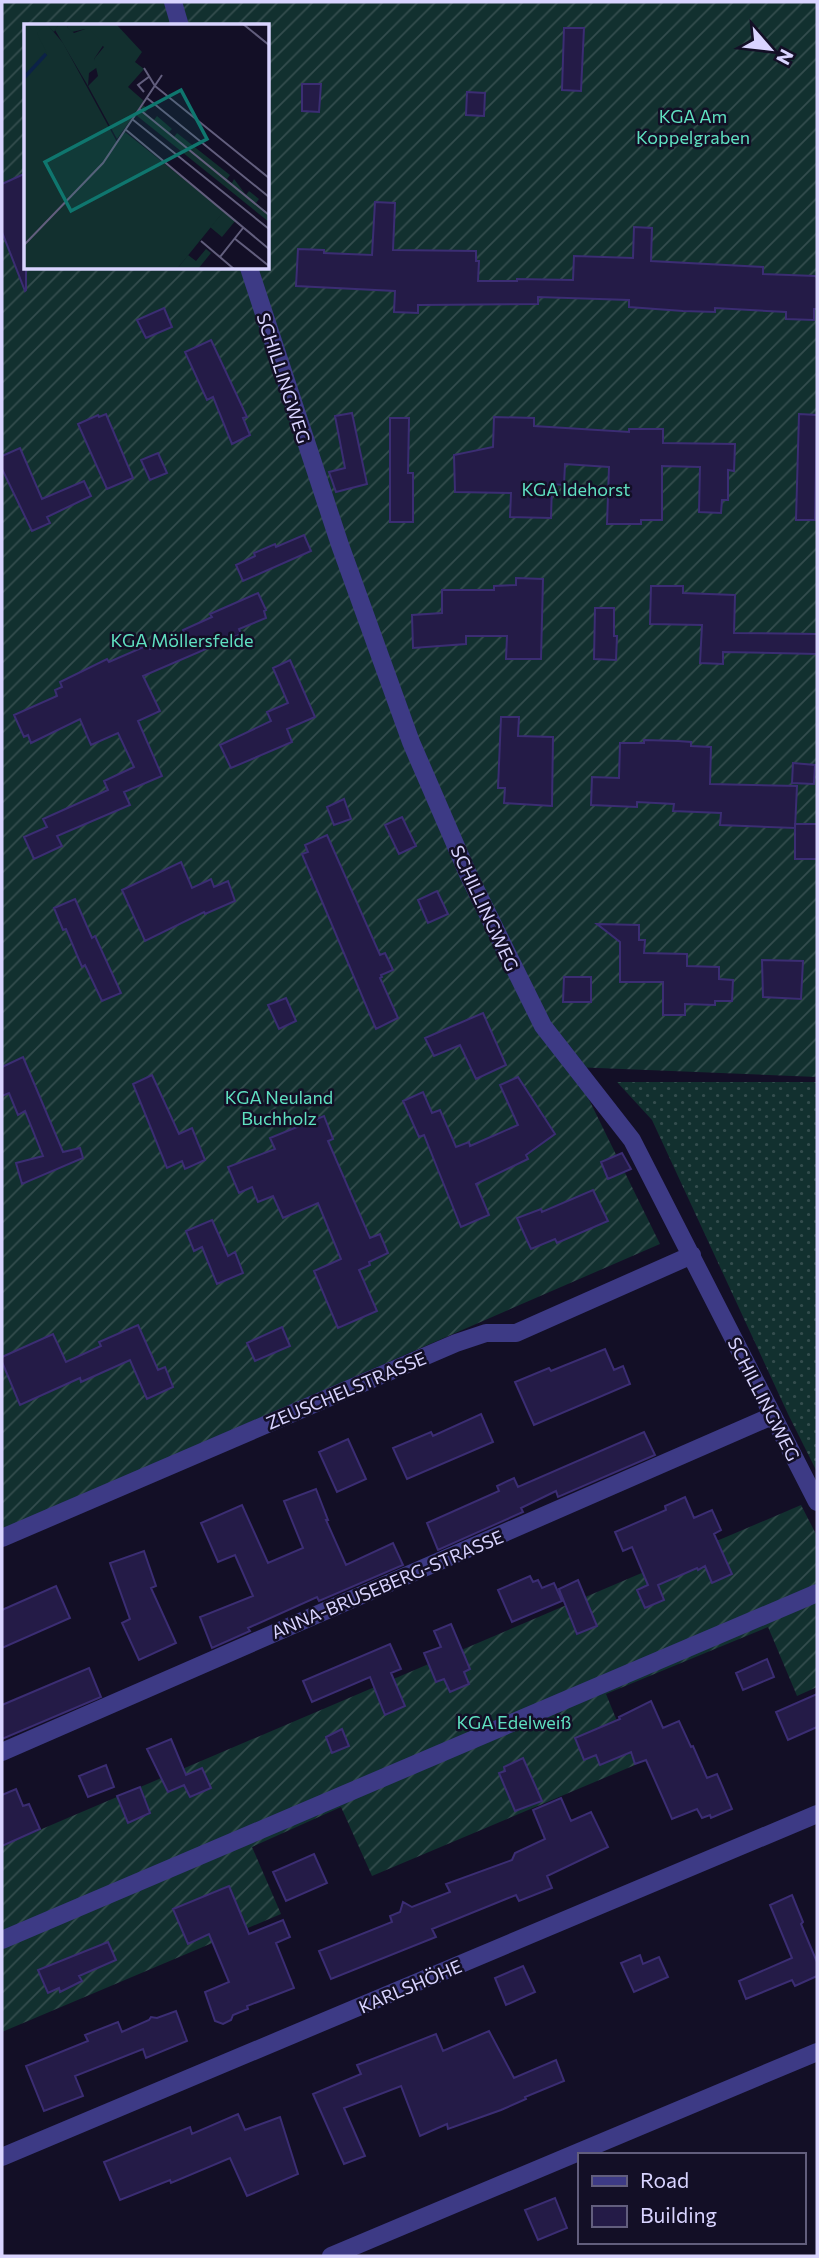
<svg xmlns="http://www.w3.org/2000/svg" width="819" height="2258" viewBox="0 0 819 2258" font-family="Commissioner,sans-serif">
	<style>
		.grass { fill: url(#grass-dots) }
		.garden { fill: url(#garden-furrows); fill-rule: evenodd }
		.building { fill: #241b47; stroke: #3b2d73; stroke-width: 2 }
		.lines { fill: none; stroke-linecap: round; stroke-linejoin: round }
		.minor { stroke: #3d3a85; stroke-width: 18 }
		.labels { text-anchor: middle; dominant-baseline: central; stroke-width: 5; stroke-linejoin: round; paint-order: stroke }
		.park-label { font-size: 18px; fill: #5fe0c0; stroke: #130f26 }
		.street-label { font-size: 18px; fill: #d9d4ff; stroke: #130f26 }
		.inset-river { fill: none; stroke: #0c2248; stroke-width: 3.5 }
		.inset-road { fill: none; stroke: #625e7d; stroke-width: 2 }
		.view { fill: #0f766e; fill-opacity: 0.15; stroke: #0f766e; stroke-width: 3.5 }
		.inset-edge { fill: none; stroke: #d9d4ff; stroke-width: 3.5 }
	</style>
	<defs>
		<pattern id="grass-dots" width="8" height="8" patternUnits="userSpaceOnUse" patternTransform="scale(1.75)"><rect width="8" height="8" fill="#12302f"/><path d="M2 2h.1M6 6h.1" fill="none" stroke="#344d4e" stroke-width="1.8" stroke-linecap="round"/></pattern>
		<pattern id="garden-furrows" width="10" height="10" patternUnits="userSpaceOnUse" patternTransform="scale(1.75)"><rect width="10" height="10" fill="#12302f"/><path d="M-1 1l2-2M0 10L10 0M9 11l2-2" fill="none" stroke="#344d4e"/></pattern>
	</defs>
	<rect width="100%" height="100%" fill="#130f26"/>
	<!-- grass -->
	<path class="grass" d="M617 1082H817V1472L788 1414 652 1120Z"/>
	<!-- garden -->
	<path class="garden" d="M2 2H817V1077L573 1067 660 1244 2 1530ZM26 26H268V268H26Z
		M801 1505 817 1536V1687L797 1696 768 1627 606 1694 635 1765 372 1876 341 1807 252 1847 281 1914 2 2032V1846Z"/>
	<!-- building -->
	<path class="building" d="M564 28H584L581 91 562 90Z
		M302 84H321L319 112 302 111Z
		M467 92 485 93 484 116 466 115Z
		M26 173V290L25 291 2 232V184Z
		M375 202 395 203 393 250 476 251V261H479L478 281H517V279L573 280 574 256 633 258 634 227 652 228 651 261 763 267V274L815 276 817 277V309H814V320L786 319V312L715 308V312L683 311 629 307V300L538 297V304L418 305V313L394 312 395 291 296 286 298 249 324 250V253L372 255Z
		M164 308 172 327 146 338 137 320Z
		M211 340 247 417 243 418 250 435 232 444 213 397 207 400 185 352Z
		M352 413 367 484 336 492 329 472 345 468 335 416Z
		M106 414 133 478 107 489 78 424 98 415 99 417Z
		M799 414 817 415 815 520H796Z
		M494 417 534 418V426L629 432V429H663V443L735 444 734 471 728 470V500H722L721 513 699 512 700 467 662 466V520H641V524H607L609 467 565 464 564 485 552 484 551 518 510 517 511 493 455 492 454 455 493 447Z
		M390 418H409L408 473H413V522H390Z
		M20 448 42 499 84 481 91 496 47 517 50 523 32 531 2 469V456Z
		M158 453 167 473 150 480 141 460Z
		M304 535 311 551 243 581 236 565 255 556 254 553 275 544 276 547Z
		M516 578 543 579 541 659H506L507 636H466V644L413 648 412 615 442 613V590H494V586L516 585Z
		M651 586H683V593L735 595 734 633 817 634V654L723 652V664L700 663 702 625 650 624Z
		M258 593 266 610 264 611 266 618 239 629 241 634 143 676 160 711 138 721 162 776 124 792 130 805 57 836 62 846 34 859 24 837 47 827 43 819 108 790 104 781 134 767 118 733 91 745 80 719 31 743 28 735 24 737 14 715 57 696 55 690 62 687 60 682 107 659 109 662 148 645 150 649 185 635 183 630 212 617 210 614Z
		M595 608H614V636H617L616 660 594 659Z
		M290 660 315 717 287 729 292 742 231 768 220 745 271 721 267 712 288 703 273 668Z
		M501 717H519L518 736 553 737 552 806 504 803 505 788H498Z
		M644 740 678 741 691 742V746L711 747 710 784 797 786 795 828 720 825 721 813 673 811 674 804 637 802V807L591 805 592 777 619 778 620 743H644Z
		M793 763 815 765 814 784 792 783Z
		M344 799 351 819 334 825 327 807Z
		M402 817 416 846 399 854 385 825Z
		M795 824H817V859H795Z
		M327 835 380 955 385 953 393 970 381 975 382 977 380 978 398 1018 376 1029 302 854 308 852 305 845Z
		M181 862 192 888 211 879 214 887 228 881 235 901 205 914 204 912 145 941 122 890Z
		M437 891 448 914 428 923 418 900Z
		M75 899 92 938 95 936 121 993 102 1001 85 965 82 967 66 929 63 930 54 908Z
		M597 924 639 925V940H645L644 953 687 954V966L719 967V979L733 980 732 1001H715V1005L685 1004V1015H663V982H620V942Z
		M762 960 803 961 801 999 763 997Z
		M564 977H591V1002H563Z
		M286 998 296 1021 279 1029 268 1005Z
		M483 1013 506 1065 476 1079 460 1045 434 1056 425 1038Z
		M23 1057 63 1152 80 1148 83 1158 22 1184 16 1163 43 1156 25 1111 18 1115 9 1093 2 1096V1067Z
		M152 1075 179 1134 192 1128 205 1160 185 1169 182 1161 167 1168 133 1084Z
		M518 1077 555 1134 526 1155 528 1159 476 1184 489 1215 461 1227 424 1135 419 1137 403 1101 423 1092 432 1113 440 1110 456 1147 469 1142 470 1146 518 1125 500 1085Z
		M324 1116 333 1139 328 1141 370 1238 380 1234 388 1253 369 1262 370 1265 359 1270 377 1311 338 1328 314 1271 341 1259 318 1203 283 1218 273 1196 258 1202 252 1187 239 1193 228 1167 275 1149 270 1138Z
		M622 1153 631 1169 608 1179 601 1162Z
		M593 1190 608 1221 557 1243 555 1239 531 1249 517 1218 541 1209 542 1212Z
		M212 1220 228 1256 235 1252 243 1273 217 1284 202 1247 194 1251 186 1231Z
		M138 1325 158 1370 165 1367 173 1387 147 1399 130 1360 81 1382 80 1378 20 1405 2 1362V1357L53 1334 66 1362 101 1346 99 1342Z
		M282 1327 290 1346 255 1361 247 1343Z
		M605 1349 614 1370 623 1366 630 1384 534 1425 515 1382 549 1368 551 1371Z
		M481 1414 493 1442 407 1479 393 1448 431 1432 433 1436Z
		M644 1432 655 1455 558 1497 556 1491 521 1508 523 1512 438 1550 427 1523 499 1491 497 1486 514 1478 518 1487Z
		M348 1439 366 1479 337 1492 319 1452Z
		M316 1489 328 1520H326L346 1565 393 1543 403 1565 319 1601 317 1597 248 1628 250 1631 212 1648 200 1617 253 1596 235 1555 218 1562 201 1523 242 1505 268 1563 303 1548 284 1501Z
		M685 1497 694 1518 712 1510 721 1530 714 1534 732 1574 712 1583 705 1566 698 1570 697 1568 658 1585 664 1600 645 1608 637 1590 648 1585 632 1547 623 1551 615 1532 666 1510 665 1506Z
		M144 1551 156 1586 151 1588 176 1643 139 1660 122 1623 130 1619 110 1563Z
		M530 1576 533 1582 538 1580 542 1588 554 1583 562 1601 512 1622 498 1590Z
		M578 1580 597 1626 577 1634 559 1589Z
		M56 1586 70 1618 2 1648V1610Z
		M451 1624 470 1669 464 1672 469 1684 450 1692 444 1679 436 1682 424 1653 441 1647 434 1631Z
		M390 1644 401 1669 391 1673 405 1706 385 1715 370 1677 312 1702 303 1681Z
		M767 1659 774 1677 743 1690 736 1673Z
		M89 1668 101 1697 2 1739V1705Z
		M817 1694V1727L788 1740 776 1712Z
		M651 1701 663 1728 679 1721 691 1747 693 1746 707 1778 717 1774 732 1809 711 1818 710 1815 702 1818 697 1809 672 1819 646 1760 635 1764 631 1752 600 1765 596 1755 584 1760 575 1738 620 1719 619 1717Z
		M342 1729 349 1746 332 1753 326 1737Z
		M171 1739 186 1775 202 1768 211 1788 190 1797 184 1785 168 1792 147 1749Z
		M523 1758 542 1801 515 1811 499 1773 505 1771 504 1767Z
		M106 1765 114 1787 88 1797 79 1776Z
		M140 1787 150 1813 128 1823 117 1796Z
		M16 1789 23 1806 29 1804 40 1829 2 1846V1795Z
		M561 1798 571 1821 591 1812 608 1847 547 1876 552 1888 519 1901 516 1895 432 1929 436 1937 331 1979 319 1951 392 1922 390 1916 400 1912 403 1902 412 1907 450 1892 446 1884 512 1860 515 1853 545 1839 533 1810Z
		M314 1854 327 1883 286 1901 273 1872Z
		M229 1886 249 1934 283 1920 290 1937 276 1943 294 1988 247 2006 248 2009 233 2015 231 2020 223 2024 215 2021 205 1992 229 1982 209 1934 188 1944 173 1909Z
		M792 1895 803 1922 801 1924 817 1962V1976L795 1986 792 1980 746 1999 739 1981 792 1958 770 1905Z
		M108 1942 116 1960 79 1976 82 1981 60 1992 59 1988 48 1993 38 1970Z
		M640 1955 643 1964 659 1957 668 1977 634 1992 621 1963Z
		M523 1966 535 1992 506 2005 495 1978Z
		M176 2011 187 2041 146 2058 143 2049 75 2076 83 2096 44 2111 26 2066 88 2041 85 2035 118 2022 122 2032 149 2020 151 2017 157 2018Z
		M489 2031 514 2078 556 2060 564 2081 525 2097 526 2099 501 2110 448 2129 447 2124 420 2136 401 2086 344 2108 365 2156 344 2164 313 2094 361 2074 357 2065 436 2034 443 2051Z
		M238 2114 245 2130 280 2117 298 2174 247 2196 230 2158 171 2183 170 2180 120 2200 104 2162 190 2127 192 2134Z
		M555 2198 567 2228 538 2240 525 2210Z"/>
	<g class="lines">
		<!-- minor -->
		<path class="minor" d="M173 2 180 26
			M249 268 340 545 411 742 468 874 543 1026 632 1140 817 1502
			M2 1538 456 1343 486 1333H516L692 1255
			M2 1752 772 1416
			M2 1940 817 1593
			M2 2157 817 1814
			M331 2256 817 2052"/>
	</g>
	<g class="labels">
		<!-- park labels -->
		<g class="park-label">
			<text x="693" y="116">KGA Am<tspan x="693" dy="21">Koppelgraben</tspan></text>
			<text x="576" y="489">KGA Idehorst</text>
			<text x="182" y="640">KGA Möllersfelde</text>
			<text x="279" y="1097">KGA Neuland<tspan x="279" dy="21">Buchholz</tspan></text>
			<text x="514" y="1722">KGA Edelweiß</text>
		</g>
		<!-- street labels -->
		<g class="street-label">
			<text transform="translate(284 378) rotate(72)">SCHILLINGWEG</text>
			<text transform="translate(485 908) rotate(65)">SCHILLINGWEG</text>
			<text transform="translate(346 1390) rotate(-23)">ZEUSCHELSTRASSE</text>
			<text transform="translate(764 1399) rotate(63)">SCHILLINGWEG</text>
			<text transform="translate(387 1584) rotate(-23)">ANNA-BRUSEBERG-STRASSE</text>
			<text transform="translate(410 1986) rotate(-23)">KARLSHÖHE</text>
		</g>
	</g>
	<!-- overview -->
	<g transform="translate(24 24)">
		<rect width="245" height="245" fill="#130f26"/>
		<path d="M35 0 30 8 23 1V30L0 51V1ZM46 0H92L118 28 111 38 120 45 104 63 120 77 93 115 64 62 74 52 70 35 80 23 61 5 48 8 43 3ZM200 187 212 196 198 213 186 203ZM182 225 187 229 174 245H153L164 231 172 237Z" fill="#12302f"/>
		<path d="M35 0H46L43 3 50 9 64 4 80 20 70 35 75 42 65 49 64 62 31 6Z" fill="#12302f"/>
		<path d="M23 0 39 19 93 118 101 108 200 187 153 245H0V54L23 30 13 9ZM119 81 124 85 121 89 130 96 133 92 148 105 145 108 150 113 153 109 206 151 203 155 208 159 210 155 222 171 225 167 235 175 232 179 245 190V198L112 91Z" fill="#12302f"/>
		<path class="inset-river" d="M0 54 22 30"/>
		<path class="inset-road" d="M219 0 245 21M120 44 131 62M131 62 245 154M120 68 114 61 126 52M123 74 245 173M115 85 245 191M108 95 245 205M101 105 245 225M210 214 245 242M177 217 210 245M0 221 79 139 138 51M196 233 219 204"/>
		<path class="view" d="M157 66 183 115 47 187 21 138Z"/>
		<rect width="245" height="245" class="inset-edge"/>
	</g>
	<!-- border -->
	<rect width="819" height="2258" fill="none" stroke="#d9d4ff" stroke-width="7"/>
	<!-- legend -->
	<rect x="578" y="2153" width="228" height="91" fill="#130f26" stroke="#625e7d" stroke-width="2"/>
	<rect x="592" y="2176" width="35" height="10" fill="#3d3a85" stroke="#625e7d" stroke-width="2"/>
	<text x="640" y="2188" font-size="21" fill="#d9d4ff">Road</text>
	<rect x="592" y="2206" width="35" height="21" fill="#241b47" stroke="#625e7d" stroke-width="2"/>
	<text x="640" y="2223" font-size="21" fill="#d9d4ff">Building</text>
	<!-- north arrow -->
	<g transform="translate(770 49) rotate(118)" stroke="#130f26" stroke-width="5" paint-order="stroke">
	<path d="M0-5L12 26L0 18L-12 26Z" fill="#d9d4ff"/>
	<text y="-10" font-size="19" font-weight="bold" text-anchor="middle" fill="#d9d4ff">N</text>
	</g>
</svg>
